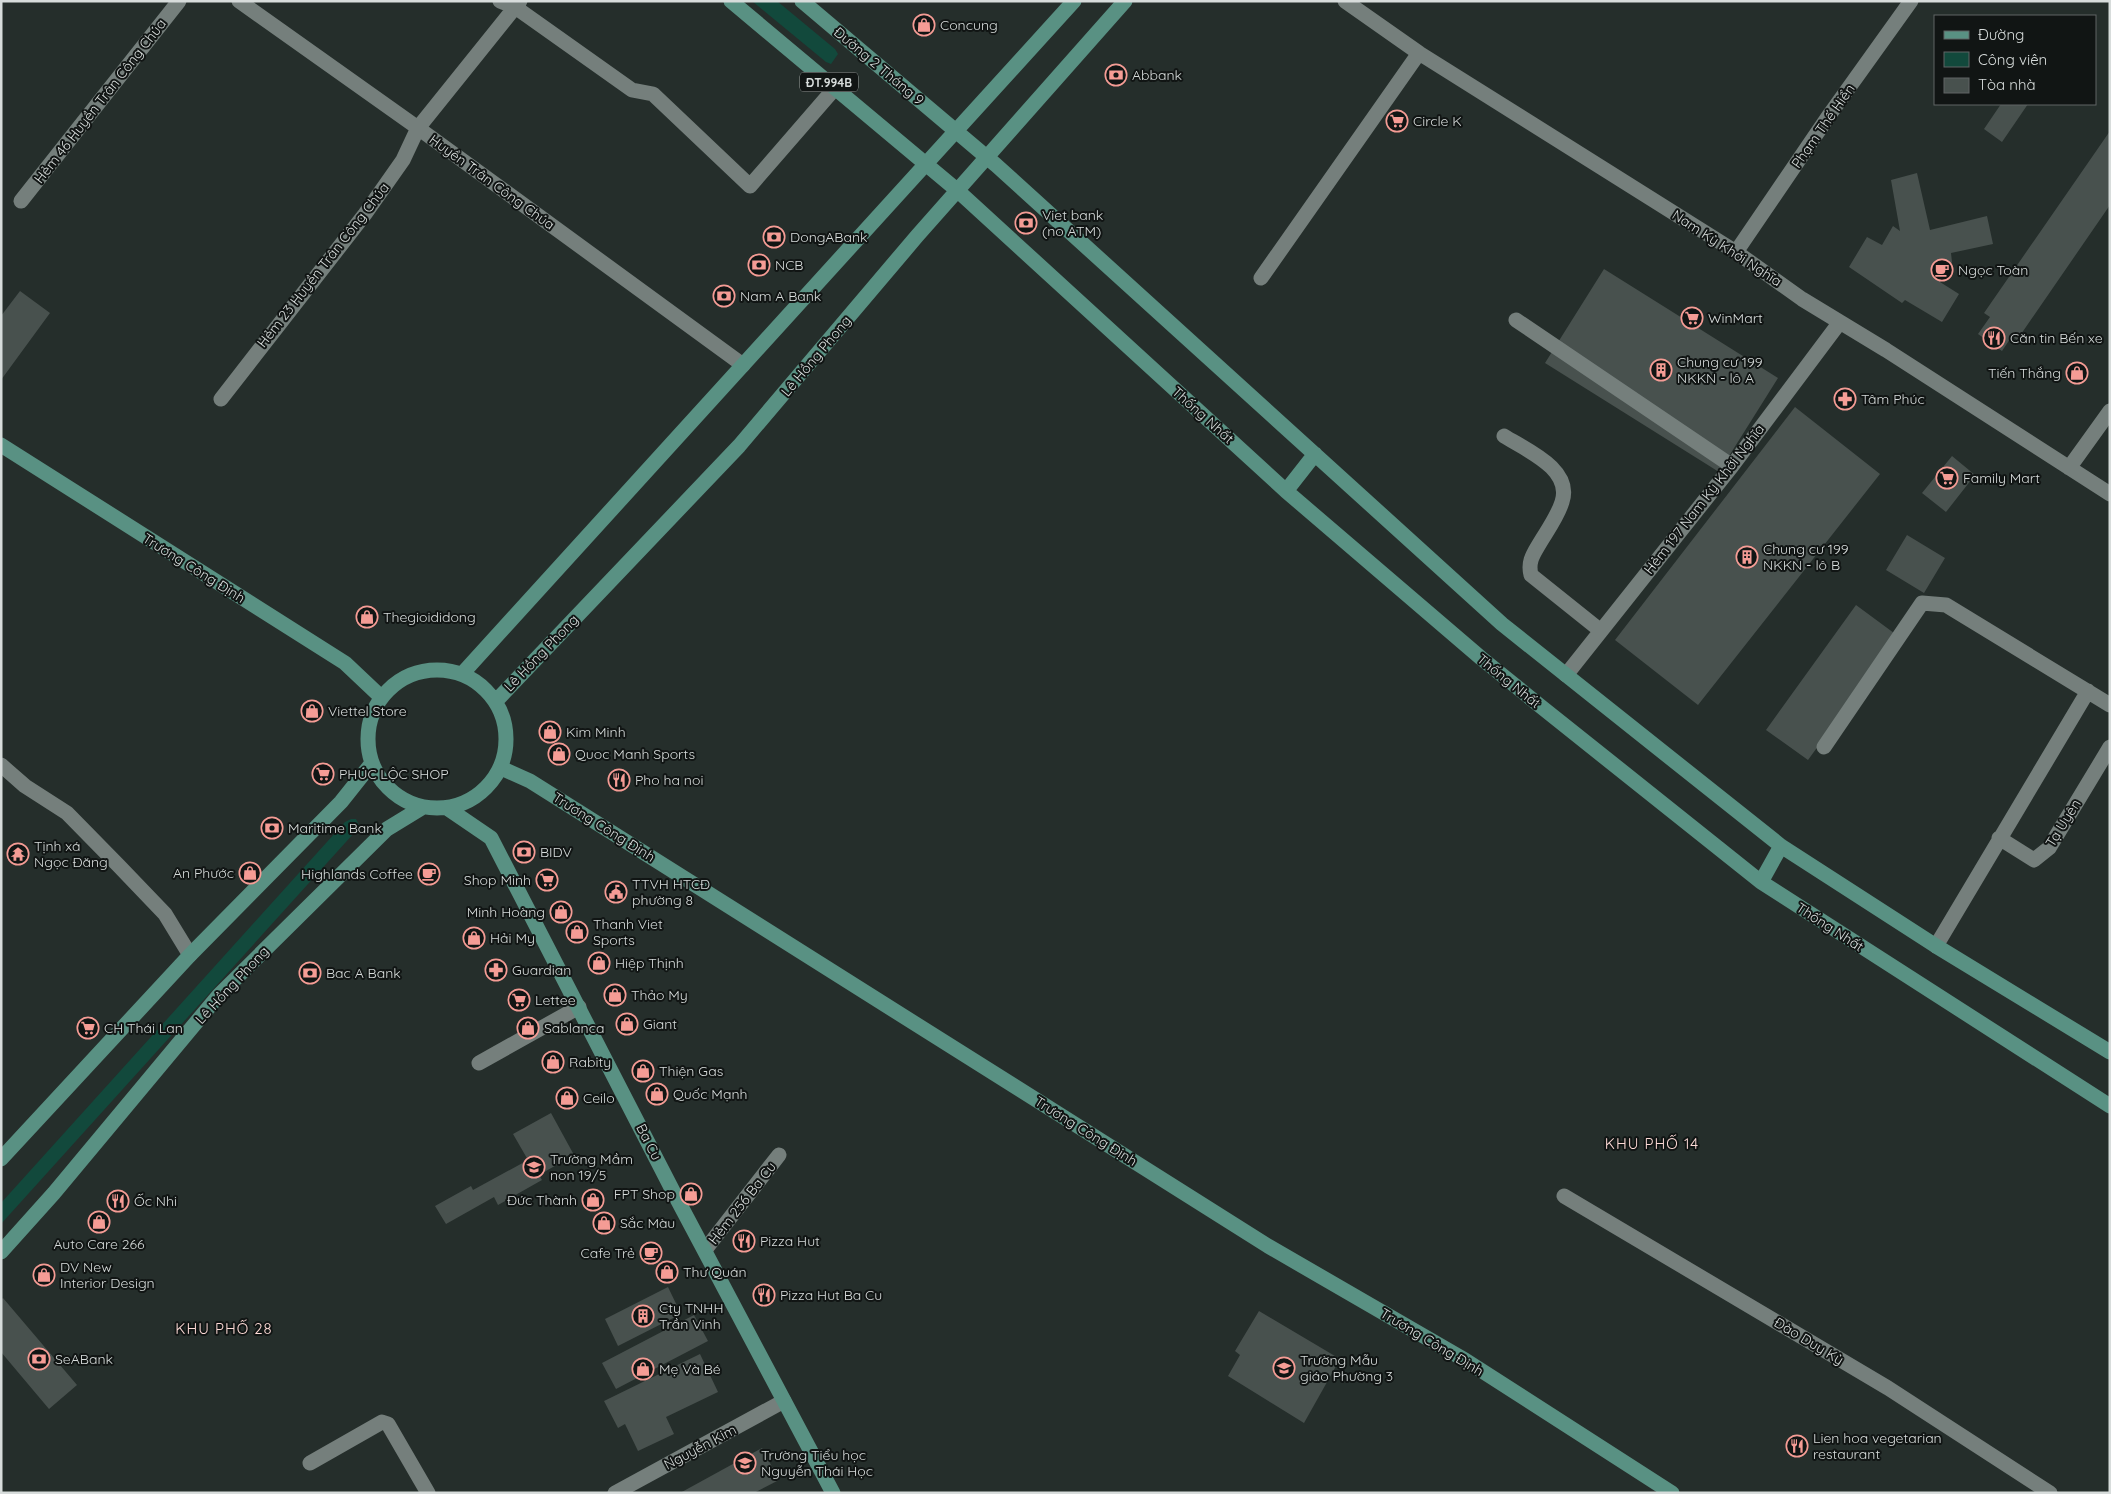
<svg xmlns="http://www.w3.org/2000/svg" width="2111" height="1494" viewBox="0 0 2111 1494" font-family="Quicksand,sans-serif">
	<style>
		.green { fill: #12493c }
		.building { fill: #48514e }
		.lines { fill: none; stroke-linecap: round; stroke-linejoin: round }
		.minor { stroke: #757f7c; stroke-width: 15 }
		.major { stroke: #599183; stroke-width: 15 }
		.labels { text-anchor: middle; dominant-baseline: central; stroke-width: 4; stroke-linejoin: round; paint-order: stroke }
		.shield { fill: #111514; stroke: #9ca09f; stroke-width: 1 }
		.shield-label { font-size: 12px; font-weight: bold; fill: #d7dcdb }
		.poi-label { font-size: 14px; fill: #d7dcdb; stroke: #111514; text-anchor: start }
		.street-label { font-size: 14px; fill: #d7dcdb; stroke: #111514 }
		.neighbourhood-label { font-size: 15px; letter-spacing: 1px; fill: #fedbd7; stroke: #111514 }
	</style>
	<rect width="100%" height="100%" fill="#252e2b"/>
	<!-- green -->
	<path class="green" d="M752 1H777L835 49 838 54 831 64 826 62Z
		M351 819H356L359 825 355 832 1 1224V1203L345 822Z"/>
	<!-- building -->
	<path class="building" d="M2001 104H2028L2002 142 1984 129Z
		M2110 131V205L2017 340 2012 336 2002 351 1978 334 1990 317 1984 313Z
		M1917 173 1930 230 1987 216 1993 244 1951 253 1952 262 1940 282 1959 294 1942 322 1905 300 1902 303 1849 267 1867 237 1882 245 1893 226 1900 231 1891 180Z
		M1604 269 1778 378 1719 472 1545 363Z
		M20 291 50 313 1 380V316Z
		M1795 407 1880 474 1698 705 1615 640Z
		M1952 456 1975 475 1946 512 1922 493Z
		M1907 535 1945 558 1924 593 1886 570Z
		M1856 605 1898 636 1808 760 1766 730Z
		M551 1113 574 1155 539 1175 542 1180 498 1205 494 1197 446 1224 435 1206 471 1186 473 1190 528 1160 513 1134Z
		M668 1287 681 1314 618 1346 605 1319Z
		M3 1298 77 1385 49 1409 1 1352V1300Z
		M1259 1311 1340 1359 1304 1423 1228 1376 1240 1355 1235 1351Z
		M694 1315 708 1341 616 1389 602 1363Z
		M700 1354 718 1392 666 1417 674 1434 638 1451 625 1424 618 1428 604 1401Z
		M762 1448 779 1480 754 1493H680Z"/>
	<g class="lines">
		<!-- minor -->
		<path class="minor" d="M239 1 418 128 743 365
			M500 1 515 7 632 90 653 94 750 186 835 88
			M1345 1 1419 53 1736 252 1802 299 1886 350 2110 494
			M21 201 179 1
			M1736 252 1830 114 1911 1
			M1261 278 1419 53
			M1516 320 1732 466
			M221 399 365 214 403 160 418 128 520 1
			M1504 436C1526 450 1573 469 1562 502 1557 518 1546 532 1538 546 1532 556 1528 563 1531 575L1601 631
			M2069 468 2110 411
			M1566 675 1732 466 1840 322
			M1824 747 1922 603 1946 605 2110 705
			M1 765 25 786 67 813 119 866 165 914 190 955
			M1999 838 2034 860 2049 848 2110 747
			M1936 946 2088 691
			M479 1063 579 1007
			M1564 1196 1888 1388 2050 1493
			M705 1250 779 1155
			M310 1463 382 1422 388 1424 428 1493
			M615 1493 784 1401"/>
		<!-- major -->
		<path class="major" d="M731 1 958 191 1286 491 1481 658 1539 705 1761 882 2110 1106
			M802 1 996 165 1502 624 1781 846 1936 946 2110 1052
			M1 445 345 663 381 697
			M1286 491 1315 454
			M368 739a69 69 0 1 1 138 0a69 69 0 1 1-138 0Z
			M462 674 1074 1
			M496 701 739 446 917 236 1125 1
			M501 768 530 781 1268 1246 1465 1360 1672 1493
			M447 808 491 838 676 1197 833 1493
			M1761 882 1781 846
			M1 1159 190 955 341 802 372 763
			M1 1252 54 1193 219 995 387 829 423 807"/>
	</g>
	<!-- icons -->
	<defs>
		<g id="shop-ring" transform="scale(1.125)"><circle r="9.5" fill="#111514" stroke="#f59c95" stroke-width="1.5"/><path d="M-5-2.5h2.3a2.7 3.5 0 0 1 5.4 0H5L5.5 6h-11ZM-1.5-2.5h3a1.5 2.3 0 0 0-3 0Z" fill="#f59c95"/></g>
		<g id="bank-ring" transform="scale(1.125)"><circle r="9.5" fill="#111514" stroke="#f59c95" stroke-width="1.5"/><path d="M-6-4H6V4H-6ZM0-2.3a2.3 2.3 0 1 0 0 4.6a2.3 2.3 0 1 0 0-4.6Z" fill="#f59c95"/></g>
		<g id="supermarket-ring" transform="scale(1.125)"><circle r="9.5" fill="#111514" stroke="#f59c95" stroke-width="1.5"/><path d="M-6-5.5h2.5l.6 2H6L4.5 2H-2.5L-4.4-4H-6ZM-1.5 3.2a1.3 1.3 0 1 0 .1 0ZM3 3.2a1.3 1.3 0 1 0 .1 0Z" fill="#f59c95"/></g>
		<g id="cafe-ring" transform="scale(1.125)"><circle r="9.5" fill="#111514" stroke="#f59c95" stroke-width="1.5"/><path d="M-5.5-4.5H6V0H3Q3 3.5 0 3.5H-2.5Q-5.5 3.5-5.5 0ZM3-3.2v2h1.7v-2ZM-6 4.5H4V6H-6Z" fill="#f59c95"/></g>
		<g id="restaurant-ring" transform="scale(1.125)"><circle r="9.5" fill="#111514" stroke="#f59c95" stroke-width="1.5"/><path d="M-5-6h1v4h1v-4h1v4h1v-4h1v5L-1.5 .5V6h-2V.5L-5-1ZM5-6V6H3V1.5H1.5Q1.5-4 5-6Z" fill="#f59c95"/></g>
		<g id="building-ring" transform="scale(1.125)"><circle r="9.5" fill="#111514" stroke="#f59c95" stroke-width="1.5"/><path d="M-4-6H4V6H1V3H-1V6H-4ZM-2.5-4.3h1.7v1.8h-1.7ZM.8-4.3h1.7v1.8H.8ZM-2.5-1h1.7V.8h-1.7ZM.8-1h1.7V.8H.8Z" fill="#f59c95"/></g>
		<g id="pharmacy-ring" transform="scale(1.125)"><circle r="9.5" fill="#111514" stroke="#f59c95" stroke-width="1.5"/><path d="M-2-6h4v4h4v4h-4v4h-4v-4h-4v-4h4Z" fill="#f59c95"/></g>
		<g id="temple-ring" transform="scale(1.125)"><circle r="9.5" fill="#111514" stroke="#f59c95" stroke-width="1.5"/><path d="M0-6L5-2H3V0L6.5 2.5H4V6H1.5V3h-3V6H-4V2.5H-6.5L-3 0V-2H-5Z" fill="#f59c95"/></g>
		<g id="civic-ring" transform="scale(1.125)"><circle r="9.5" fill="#111514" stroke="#f59c95" stroke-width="1.5"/><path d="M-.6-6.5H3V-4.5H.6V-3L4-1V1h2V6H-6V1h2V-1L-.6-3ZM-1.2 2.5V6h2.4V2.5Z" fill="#f59c95"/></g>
		<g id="school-ring" transform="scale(1.125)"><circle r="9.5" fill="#111514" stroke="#f59c95" stroke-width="1.5"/><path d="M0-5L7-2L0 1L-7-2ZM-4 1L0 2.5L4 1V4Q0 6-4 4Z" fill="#f59c95"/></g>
	</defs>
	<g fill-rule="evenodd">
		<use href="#shop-ring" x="924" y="25"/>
		<use href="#bank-ring" x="1116" y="75"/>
		<use href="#supermarket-ring" x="1397" y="121"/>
		<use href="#bank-ring" x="1026" y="223"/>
		<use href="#bank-ring" x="774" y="237"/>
		<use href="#bank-ring" x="759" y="265"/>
		<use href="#cafe-ring" x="1942" y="270"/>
		<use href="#bank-ring" x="724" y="296"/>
		<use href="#supermarket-ring" x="1692" y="318"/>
		<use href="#restaurant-ring" x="1994" y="338"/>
		<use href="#building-ring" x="1661" y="370"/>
		<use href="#shop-ring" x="2077" y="373"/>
		<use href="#pharmacy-ring" x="1845" y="399"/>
		<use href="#supermarket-ring" x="1947" y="478"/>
		<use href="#building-ring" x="1747" y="557"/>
		<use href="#shop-ring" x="367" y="617"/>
		<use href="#shop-ring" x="312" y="711"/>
		<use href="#shop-ring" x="550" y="732"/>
		<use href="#shop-ring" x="559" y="754"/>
		<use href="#supermarket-ring" x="323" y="774"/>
		<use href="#restaurant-ring" x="619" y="780"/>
		<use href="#bank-ring" x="272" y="828"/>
		<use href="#bank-ring" x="524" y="852"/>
		<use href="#temple-ring" x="18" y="854"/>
		<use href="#shop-ring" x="250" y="873"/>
		<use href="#cafe-ring" x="429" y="874"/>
		<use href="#supermarket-ring" x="547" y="880"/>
		<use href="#civic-ring" x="616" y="892"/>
		<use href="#shop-ring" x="561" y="912"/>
		<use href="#shop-ring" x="577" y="932"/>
		<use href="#shop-ring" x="474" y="938"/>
		<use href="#shop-ring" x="599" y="963"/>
		<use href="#pharmacy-ring" x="496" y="970"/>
		<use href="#bank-ring" x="310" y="973"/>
		<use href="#shop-ring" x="615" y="995"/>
		<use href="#supermarket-ring" x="519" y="1000"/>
		<use href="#shop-ring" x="627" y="1024"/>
		<use href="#supermarket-ring" x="88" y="1028"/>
		<use href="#shop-ring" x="528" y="1028"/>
		<use href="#shop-ring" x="553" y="1062"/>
		<use href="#shop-ring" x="643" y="1071"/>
		<use href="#shop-ring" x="657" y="1094"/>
		<use href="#shop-ring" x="567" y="1098"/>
		<use href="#school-ring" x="534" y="1167"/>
		<use href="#shop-ring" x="691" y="1194"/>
		<use href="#shop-ring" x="593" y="1200"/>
		<use href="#restaurant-ring" x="118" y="1201"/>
		<use href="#shop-ring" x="99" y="1222"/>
		<use href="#shop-ring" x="604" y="1223"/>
		<use href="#restaurant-ring" x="744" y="1241"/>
		<use href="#cafe-ring" x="651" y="1253"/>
		<use href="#shop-ring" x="667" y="1272"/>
		<use href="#shop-ring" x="44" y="1275"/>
		<use href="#restaurant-ring" x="764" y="1295"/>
		<use href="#building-ring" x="643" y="1316"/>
		<use href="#bank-ring" x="39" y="1359"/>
		<use href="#school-ring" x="1284" y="1368"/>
		<use href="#shop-ring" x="643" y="1369"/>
		<use href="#restaurant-ring" x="1797" y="1446"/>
		<use href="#school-ring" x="745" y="1463"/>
	</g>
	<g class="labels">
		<!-- shield labels -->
		<rect class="shield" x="800" y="72.5" width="58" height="19" rx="4"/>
		<g class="shield-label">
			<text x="829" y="82">ĐT.994B</text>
		</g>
		<!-- poi labels -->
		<g class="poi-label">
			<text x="940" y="25">Concung</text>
			<text x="1132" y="75">Abbank</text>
			<text x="1413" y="121">Circle K</text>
			<text x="1042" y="215">Viet bank<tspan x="1042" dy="16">(no ATM)</tspan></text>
			<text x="790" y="237">DongABank</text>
			<text x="775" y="265">NCB</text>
			<text x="1958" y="270">Ngọc Toàn</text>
			<text x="740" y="296">Nam A Bank</text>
			<text x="1708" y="318">WinMart</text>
			<text x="2010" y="338">Căn tin Bến xe</text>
			<text x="1677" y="362">Chung cư 199<tspan x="1677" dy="16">NKKN - lô A</tspan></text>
			<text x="2061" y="373" text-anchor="end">Tiến Thắng</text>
			<text x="1861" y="399">Tâm Phúc</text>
			<text x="1963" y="478">Family Mart</text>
			<text x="1763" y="549">Chung cư 199<tspan x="1763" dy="16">NKKN - lô B</tspan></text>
			<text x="383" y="617">Thegioididong</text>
			<text x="328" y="711">Viettel Store</text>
			<text x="566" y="732">Kim Minh</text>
			<text x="575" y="754">Quoc Manh Sports</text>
			<text x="339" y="774">PHÚC LỘC SHOP</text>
			<text x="635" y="780">Pho ha noi</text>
			<text x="288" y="828">Maritime Bank</text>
			<text x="34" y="846">Tịnh xá<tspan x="34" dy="16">Ngọc Đăng</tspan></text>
			<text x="540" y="852">BIDV</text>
			<text x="234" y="873" text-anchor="end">An Phước</text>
			<text x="413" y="874" text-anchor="end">Highlands Coffee</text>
			<text x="531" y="880" text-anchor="end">Shop Minh</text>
			<text x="632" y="884">TTVH HTCĐ<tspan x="632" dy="16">phường 8</tspan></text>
			<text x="545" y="912" text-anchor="end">Minh Hoàng</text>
			<text x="593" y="924">Thanh Viet<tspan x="593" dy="16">Sports</tspan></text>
			<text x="490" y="938">Hải My</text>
			<text x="615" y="963">Hiệp Thịnh</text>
			<text x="512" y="970">Guardian</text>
			<text x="326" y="973">Bac A Bank</text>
			<text x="631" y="995">Thảo My</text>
			<text x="535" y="1000">Lettee</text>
			<text x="643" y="1024">Giant</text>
			<text x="104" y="1028">CH Thái Lan</text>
			<text x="544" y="1028">Sablanca</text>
			<text x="569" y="1062">Rabity</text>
			<text x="659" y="1071">Thiện Gas</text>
			<text x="673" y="1094">Quốc Mạnh</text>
			<text x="583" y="1098">Ceilo</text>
			<text x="550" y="1159">Trường Mầm<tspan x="550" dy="16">non 19/5</tspan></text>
			<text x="675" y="1194" text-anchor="end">FPT Shop</text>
			<text x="577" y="1200" text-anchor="end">Đức Thành</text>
			<text x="134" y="1201">Ốc Nhi</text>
			<text x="620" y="1223">Sắc Màu</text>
			<text x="760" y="1241">Pizza Hut</text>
			<text x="99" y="1244" text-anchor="middle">Auto Care 266</text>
			<text x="635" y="1253" text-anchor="end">Cafe Trẻ</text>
			<text x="60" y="1267">DV New<tspan x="60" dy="16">Interior Design</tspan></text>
			<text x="683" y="1272">Thư Quán</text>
			<text x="780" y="1295">Pizza Hut Ba Cu</text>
			<text x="659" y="1308">Cty TNHH<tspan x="659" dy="16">Trần Vinh</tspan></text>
			<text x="55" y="1359">SeABank</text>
			<text x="1300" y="1360">Trường Mẫu<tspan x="1300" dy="16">giáo Phường 3</tspan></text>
			<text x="659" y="1369">Mẹ Và Bé</text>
			<text x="1813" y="1438">Lien hoa vegetarian<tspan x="1813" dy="16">restaurant</tspan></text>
			<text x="761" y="1455">Trường Tiểu học<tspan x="761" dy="16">Nguyễn Thái Học</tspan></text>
		</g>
		<!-- street labels -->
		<g class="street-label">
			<text transform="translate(879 66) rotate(40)">Đường 2 Tháng 9</text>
			<text transform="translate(100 101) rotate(-52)">Hẻm 46 Huyền Trân Công Chúa</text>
			<text transform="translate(1823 126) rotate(-55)">Phạm Thế Hiển</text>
			<text transform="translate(492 182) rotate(36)">Huyền Trân Công Chúa</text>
			<text transform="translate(1727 248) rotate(33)">Nam Kỳ Khởi Nghĩa</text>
			<text transform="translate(323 265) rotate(-52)">Hẻm 23 Huyền Trân Công Chúa</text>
			<text transform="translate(816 356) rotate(-50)">Lê Hồng Phong</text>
			<text transform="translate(1203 415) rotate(42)">Thống Nhất</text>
			<text transform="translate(1704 499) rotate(-52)">Hẻm 197 Nam Kỳ Khởi Nghĩa</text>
			<text transform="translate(194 568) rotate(32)">Trương Công Định</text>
			<text transform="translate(541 653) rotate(-46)">Lê Hồng Phong</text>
			<text transform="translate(1509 681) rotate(39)">Thống Nhất</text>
			<text transform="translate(2063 823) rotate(-58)">Tạ Uyên</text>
			<text transform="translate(604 827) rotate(32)">Trương Công Định</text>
			<text transform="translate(1830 927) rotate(33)">Thống Nhất</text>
			<text transform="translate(232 985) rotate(-47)">Lê Hồng Phong</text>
			<text transform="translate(1086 1131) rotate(32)">Trương Công Định</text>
			<text transform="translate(649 1142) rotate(63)">Ba Cu</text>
			<text transform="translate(742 1203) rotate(-52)">Hẻm 256 Ba Cu</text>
			<text transform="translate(1809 1341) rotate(31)">Đào Duy Kỳ</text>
			<text transform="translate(1432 1342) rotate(31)">Trương Công Định</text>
			<text transform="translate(700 1447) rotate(-28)">Nguyễn Kim</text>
		</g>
		<!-- neighbourhood labels -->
		<g class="neighbourhood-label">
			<text x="1652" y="1143">KHU PHỐ 14</text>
			<text x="224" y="1328">KHU PHỐ 28</text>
		</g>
	</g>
	<!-- border -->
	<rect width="2111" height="1494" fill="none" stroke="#d7dcdb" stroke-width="5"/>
	<!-- legend -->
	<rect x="1934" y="15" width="162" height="90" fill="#111514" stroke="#606564"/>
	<rect x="1944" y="31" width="25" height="8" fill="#599183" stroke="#606564"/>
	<text x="1978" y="40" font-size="15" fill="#d7dcdb">Đường</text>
	<rect x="1944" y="52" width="25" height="15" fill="#12493c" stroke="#606564"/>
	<text x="1978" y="65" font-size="15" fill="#d7dcdb">Công viên</text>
	<rect x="1944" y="78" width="25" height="15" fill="#48514e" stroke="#606564"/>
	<text x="1978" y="90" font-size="15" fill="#d7dcdb">Tòa nhà</text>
</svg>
